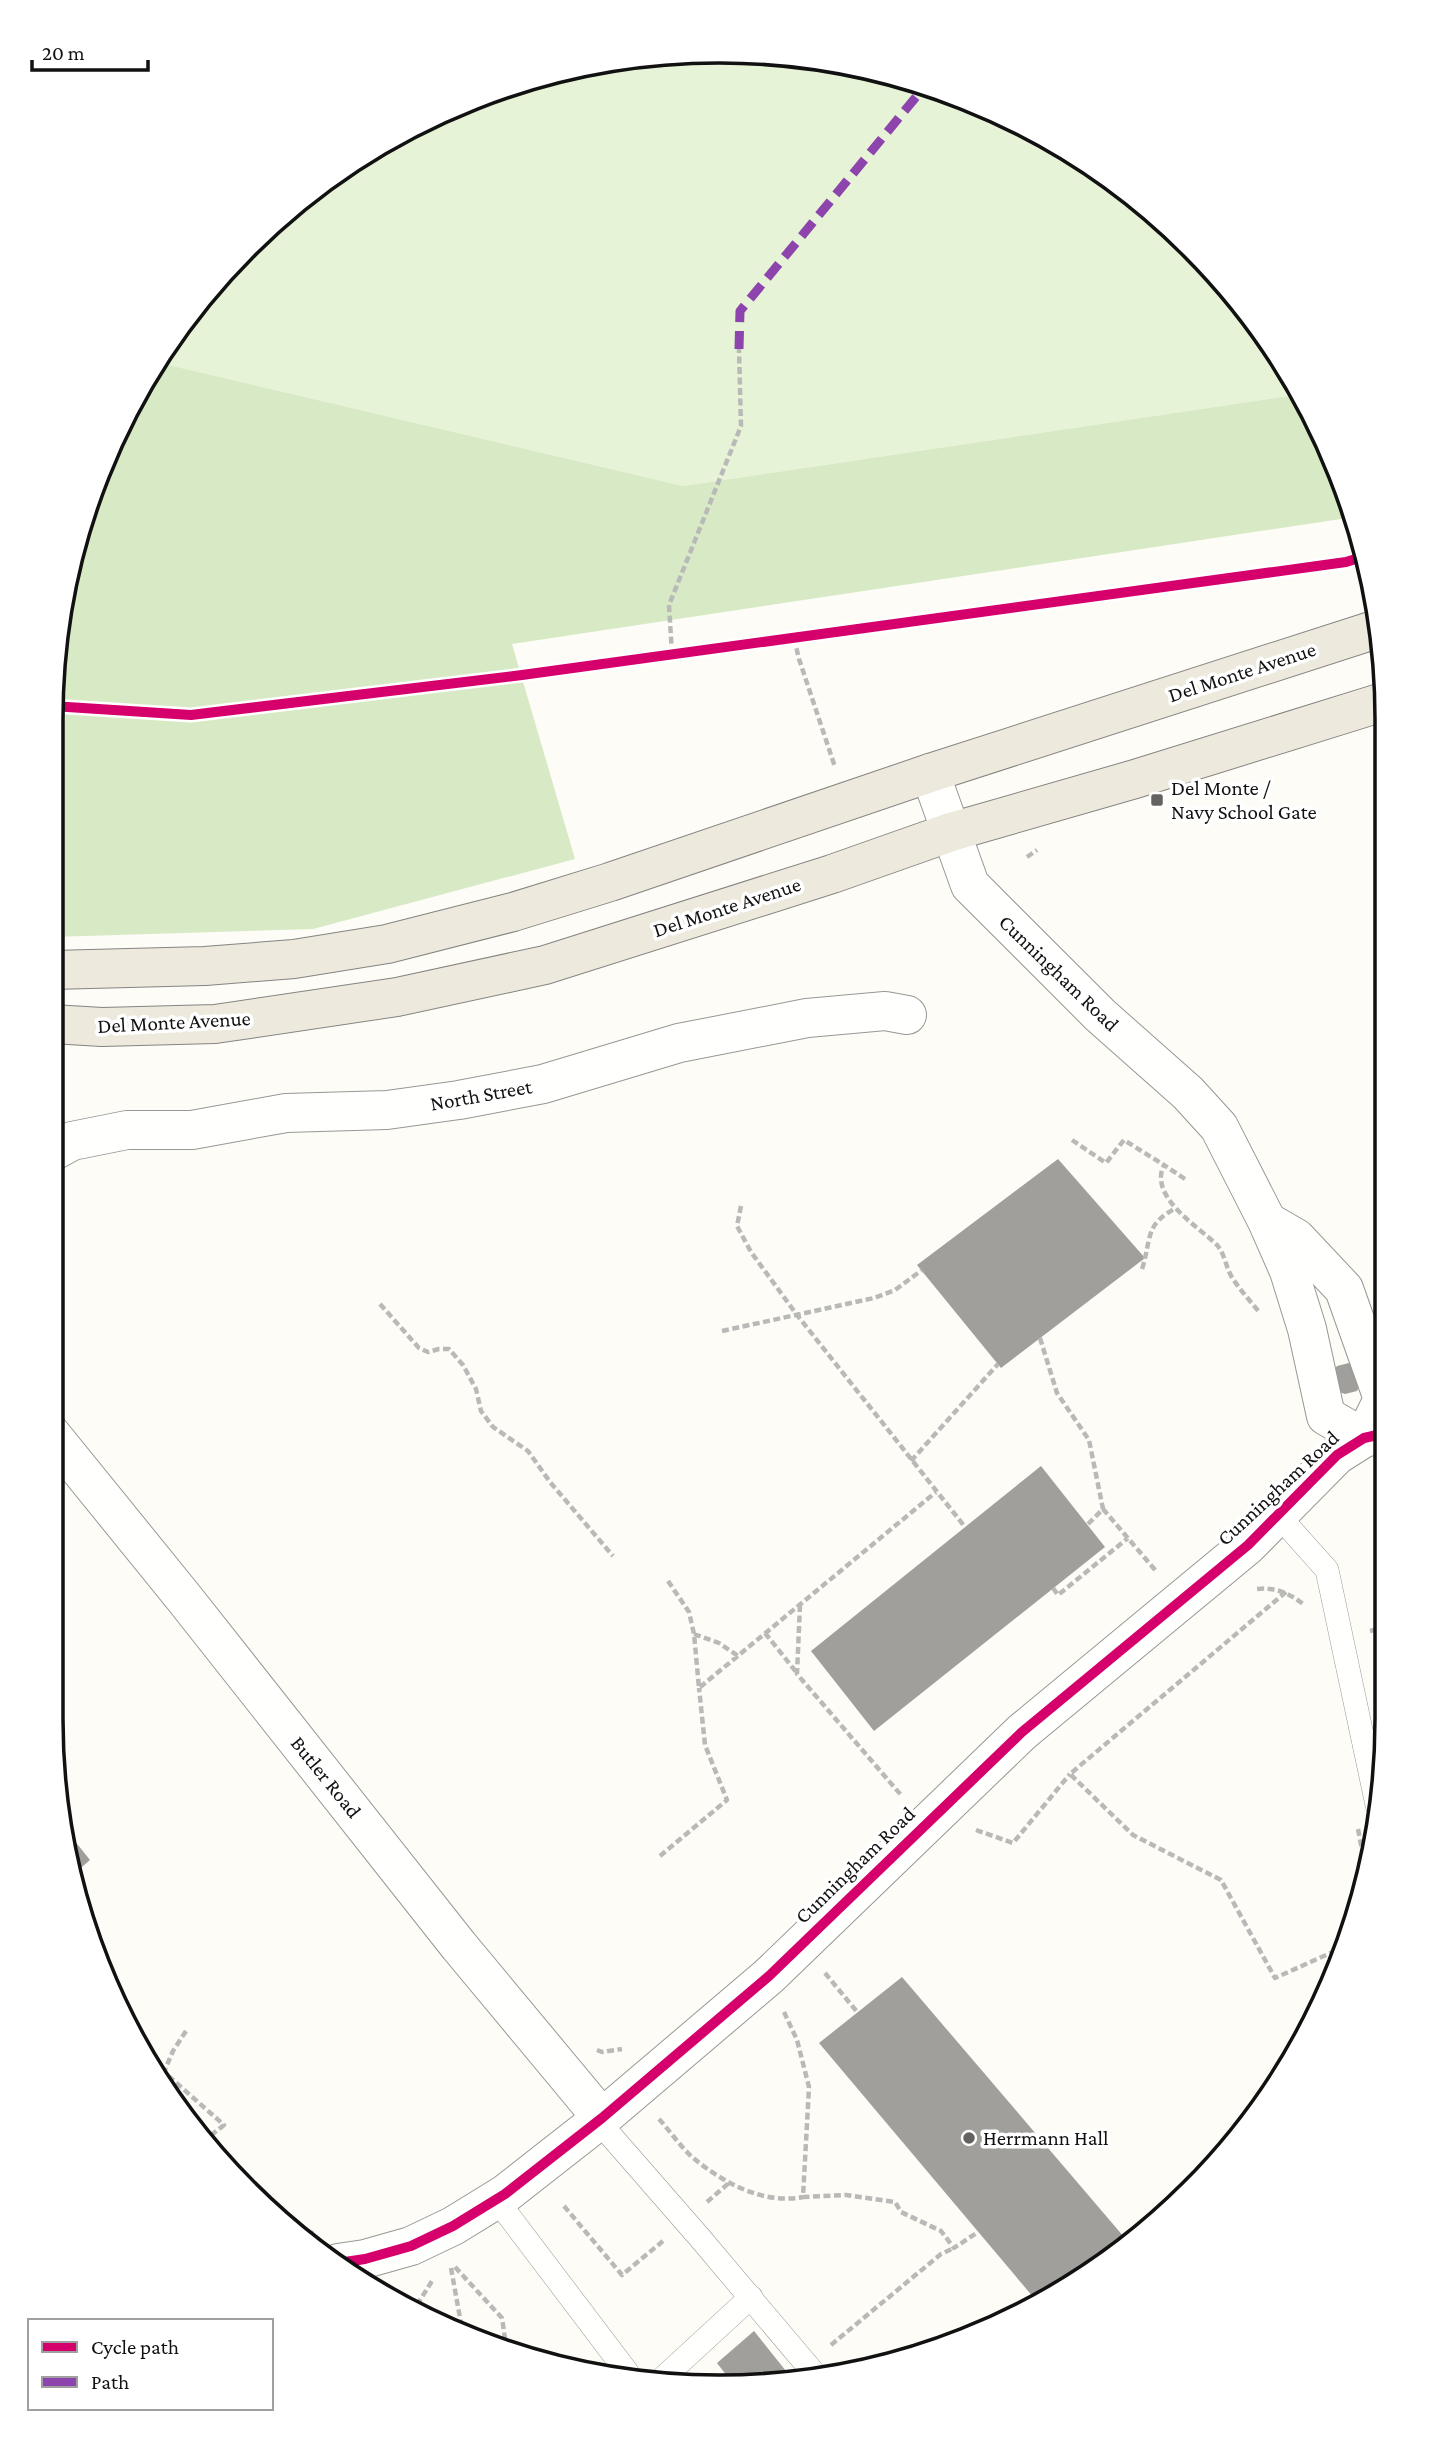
<svg xmlns="http://www.w3.org/2000/svg" width="1438" height="2438" viewBox="0 0 1438 2438" font-family="'Crimson Pro',serif">
	<style>
		.green { fill: #e7f3d7 }
		.forest { fill: #d8eac5 }
		.building { fill: #a19f9c }
		.lines { fill: none; stroke-linecap: round; stroke-linejoin: round }
		.lane-casing { stroke: #979795; stroke-width: 24 }
		.street-casing { stroke: #979795; stroke-width: 40 }
		.primary-casing { stroke: #858482; stroke-width: 40 }
		.path { stroke: #b9b9b8; stroke-width: 4.5; stroke-dasharray: 7 3.5; stroke-linecap: butt }
		.lane { stroke: #fffffe; stroke-width: 23 }
		.street { stroke: #fffffe; stroke-width: 38 }
		.primary { stroke: #ede9dc; stroke-width: 38 }
		.quiet { stroke: #8e44ad; stroke-width: 9; stroke-dasharray: 18 9; stroke-linecap: butt }
		.cycleway-casing { stroke: #fff; stroke-width: 15 }
		.cycleway { stroke: #d6006c; stroke-width: 10 }
		.poi-dot { fill: #646362; stroke: #fff; stroke-width: 2.5 }
		.labels { text-anchor: middle; dominant-baseline: central; stroke-width: 7; stroke-linejoin: round; paint-order: stroke }
		.street-label { font-size: 21px; fill: #111; stroke: #fff }
		.poi-label { font-size: 21px; fill: #111; stroke: #fff; text-anchor: start }
		.rim { fill: none; stroke: #111; stroke-width: 3.5 }
	</style>
	<rect width="100%" height="100%" fill="#fdfcf7"/>
	<!-- green -->
	<path class="green" d="M719 51 850 64 975 102 1091 164 1221 278 1302 394 683 486 156 362 164 347 247 246 348 163 464 101 589 64Z"/>
	<!-- forest -->
	<path class="forest" d="M156 362 683 486 1302 394 1352 505 1354 517 512 644 575 859 313 929 52 937V675L86 504Z"/>
	<!-- building -->
	<path class="building" d="M1058 1159 1145 1258 1001 1368 917 1265Z
		M1349 1363 1359 1369 1362 1381 1357 1391 1345 1394 1333 1390 1331 1374 1337 1366Z
		M1041 1466 1105 1547 874 1731 811 1651Z
		M70 1835 90 1860 76 1872Z
		M902 1977 1130 2244 1125 2249 1034 2298 819 2043Z
		M754 2331 790 2376 734 2385 717 2363Z"/>
	<g class="lines">
		<!-- lane casing -->
		<g class="lane-casing">
			<path id="lane" d="M1278 1515 1327 1570 1377 1805
				M598 2121 700 2238 813 2372
				M496 2199 627 2372
				M663 2378 751 2297"/>
		</g>
		<!-- street casing -->
		<g class="street-casing">
			<path id="street" d="M930 773 970 885 1100 1015 1188 1093 1219 1127 1267 1221 1289 1271 1307 1329 1326 1416 1364 1438
				M52 1152 72 1141 127 1130H192L286 1113 387 1110 459 1100 543 1084 679 1043 807 1018 885 1011 907 1015
				M1270 1223 1296 1238 1344 1289 1383 1399 1364 1438
				M51 1434 184 1598 459 1946 602 2118
				M338 2263 365 2259 411 2246 453 2226 505 2194 602 2118 769 1976 1022 1732 1248 1545 1337 1455 1364 1438 1386 1433"/>
		</g>
		<!-- primary casing -->
		<g class="primary-casing">
			<path id="primary" d="M52 970 205 966 294 959 387 944 513 912 610 882 930 773 1377 629
				M52 1024 102 1027 215 1024 397 997 545 965 832 874 951 832 1135 779 1386 701"/>
		</g>
		<!-- path -->
		<path class="path" d="M794 638 799 659 835 767
			M672 654 669 605 741 426 739 349
			M1027 857 1037 850
			M1072 1140 1106 1163 1124 1140 1164 1165
			M1185 1179 1164 1165C1148 1197 1199 1227 1217 1245 1225 1254 1226 1269 1233 1279 1241 1291 1251 1302 1260 1313
			M741 1206 737 1226 751 1252 797 1315 965 1527
			M1142 1269C1152 1238 1144 1225 1176 1208
			M380 1304 419 1348 428 1352 439 1349H449L463 1365 476 1389 481 1411 493 1427 528 1451 550 1482 613 1556
			M722 1331 874 1298 895 1290 922 1270
			M1040 1338 1057 1393 1089 1440 1103 1509
			M911 1461 998 1364
			M1088 1524 1103 1509 1156 1571
			M668 1581 689 1612 694 1634 699 1688 936 1492
			M1053 1588 1058 1595 1128 1538
			M1257 1589C1275 1587 1289 1593 1303 1604
			M1286 1592 1070 1774 1133 1835 1221 1880 1275 1978 1346 1946
			M800 1605 797 1674 901 1795
			M1370 1631 1386 1627
			M765 1633 797 1673
			M694 1634 719 1643 738 1656
			M1358 1829 1365 1866
			M976 1830 1013 1843 1070 1774
			M660 1856 727 1800 705 1745 699 1688
			M825 1973 858 2013
			M784 2012 797 2040 809 2087 803 2197 846 2195 895 2202 901 2212 941 2231 954 2248 978 2232
			M186 2031 173 2051 164 2072 224 2125 204 2141
			M1302 2034V2035
			M597 2050 602 2052 622 2049
			M659 2119C670 2131 680 2146 692 2157 722 2182 763 2205 803 2197
			M707 2202 730 2182
			M564 2206 622 2275 663 2241
			M296 2233H314
			M455 2267 502 2318 507 2352
			M451 2268 462 2329
			M417 2305 432 2281
			M831 2345 941 2254 954 2248"/>
		<!-- lane -->
		<use href="#lane" class="lane"/>
		<!-- street -->
		<use href="#street" class="street"/>
		<!-- primary -->
		<use href="#primary" class="primary"/>
		<!-- quiet -->
		<path class="quiet" d="M739 349 740 311 925 86"/>
		<!-- cycleway casing -->
		<g class="cycleway-casing">
			<path id="cycleway" d="M52 706 191 715 522 675 1346 562 1362 557
				M338 2263 365 2259 411 2246 453 2226 505 2194 602 2118 769 1976 1022 1732 1248 1545 1337 1455 1364 1438 1386 1433"/>
		</g>
		<!-- cycleway -->
		<use href="#cycleway" class="cycleway"/>
	</g>
	<!-- markers -->
	<g class="poi-dot">
		<rect x="1150" y="793" width="14" height="14" rx="3.5"/>
		<circle cx="969" cy="2138" r="7"/>
	</g>
	<g class="labels">
		<!-- street labels -->
		<g class="street-label">
			<text transform="translate(1242 672) rotate(-18)">Del Monte Avenue</text>
			<text transform="translate(727 907) rotate(-18)">Del Monte Avenue</text>
			<text transform="translate(1059 973) rotate(44)">Cunningham Road</text>
			<text transform="translate(174 1022) rotate(-3)">Del Monte Avenue</text>
			<text transform="translate(481 1095) rotate(-10)">North Street</text>
			<text transform="translate(1278 1488) rotate(-43)">Cunningham Road</text>
			<text transform="translate(326 1777) rotate(51)">Butler Road</text>
			<text transform="translate(855 1865) rotate(-44)">Cunningham Road</text>
		</g>
		<!-- poi labels -->
		<g class="poi-label">
			<text x="1171" y="788">Del Monte /<tspan x="1171" dy="24">Navy School Gate</tspan></text>
			<text x="983" y="2138">Herrmann Hall</text>
		</g>
	</g>
	<!-- crop -->
	<path d="M0 0H1438V2438H0ZM719 63H719A656 656 0 0 1 1375 719V1719A656 656 0 0 1 719 2375H719A656 656 0 0 1 63 1719V719A656 656 0 0 1 719 63Z" fill="#fff" fill-rule="evenodd"/>
	<path class="rim" d="M719 63H719A656 656 0 0 1 1375 719V1719A656 656 0 0 1 719 2375H719A656 656 0 0 1 63 1719V719A656 656 0 0 1 719 63Z"/>
	<!-- legend -->
	<rect x="28" y="2319" width="245" height="91" fill="#ffffff" stroke="#a0a0a0" stroke-width="2"/>
	<rect x="42" y="2342" width="35" height="10" fill="#d6006c" stroke="#a0a0a0" stroke-width="2"/>
	<text x="91" y="2354" font-size="21" fill="#111111">Cycle path</text>
	<rect x="42" y="2377" width="35" height="10" fill="#8e44ad" stroke="#a0a0a0" stroke-width="2"/>
	<text x="91" y="2389" font-size="21" fill="#111111">Path</text>
	<!-- scale -->
	<path d="M32 60v10h116v-10" fill="none" stroke="#111111" stroke-width="3.5"/>
	<text x="42" y="60" font-size="21" fill="#111111" stroke="#ffffff" stroke-width="5" paint-order="stroke">20 m</text>
</svg>
